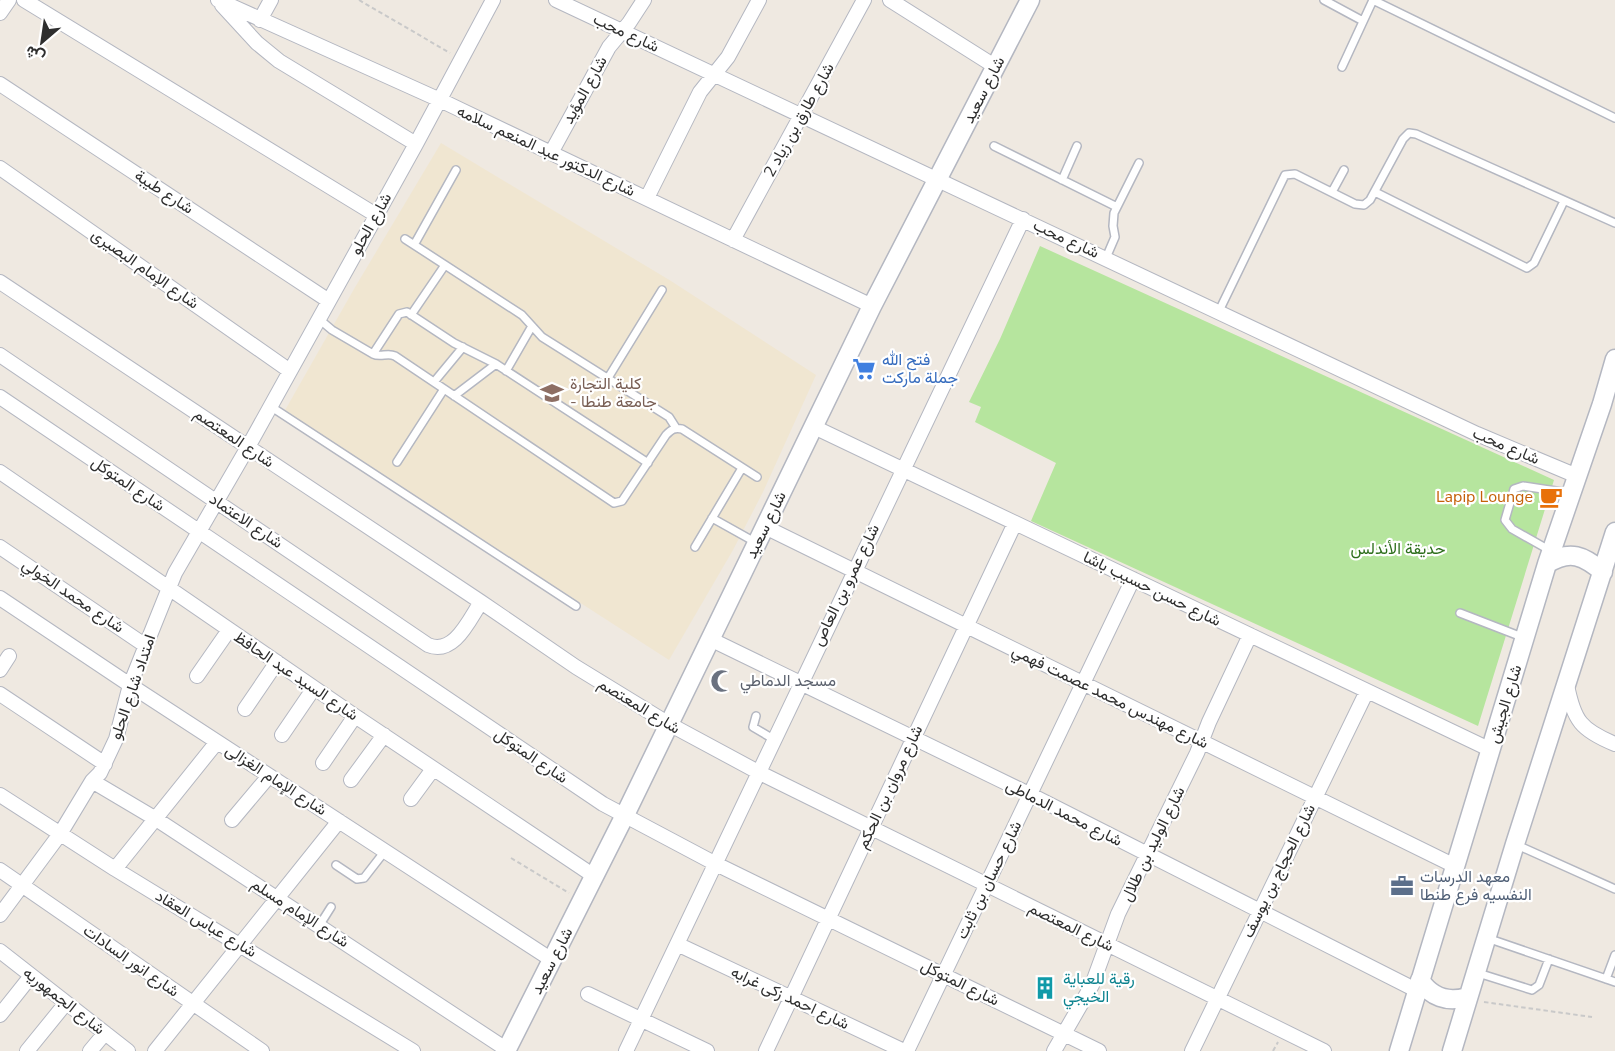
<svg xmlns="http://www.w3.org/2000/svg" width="1615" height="1051" viewBox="0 0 1615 1051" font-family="'Nunito Sans',Vazirmatn,sans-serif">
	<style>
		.education { fill: #f0e6d1 }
		.park { fill: #b6e59e }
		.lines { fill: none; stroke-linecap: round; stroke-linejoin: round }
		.lane-casing { stroke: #b4b7c1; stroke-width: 10 }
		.street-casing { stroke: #b4b7c1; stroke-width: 16 }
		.secondary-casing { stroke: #b4b7c1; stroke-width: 21 }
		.path { stroke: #c9c9c9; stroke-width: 2; stroke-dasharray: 4.5 3; stroke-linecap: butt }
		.lane { stroke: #fff; stroke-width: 7 }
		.street { stroke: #fff; stroke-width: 14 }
		.secondary { stroke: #fff; stroke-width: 18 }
		.labels { text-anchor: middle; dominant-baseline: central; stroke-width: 4.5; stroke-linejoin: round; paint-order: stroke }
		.street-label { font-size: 16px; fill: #2e2e2e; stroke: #fff }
		.shop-label { font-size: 16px; fill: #366cbe; stroke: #fff; text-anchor: start }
		.education-label { font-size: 16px; fill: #785e54; stroke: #fff; text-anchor: start }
		.food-label { font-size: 16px; fill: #c56008; stroke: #fff; text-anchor: end }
		.park-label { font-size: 16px; fill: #2c6e1b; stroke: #fff }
		.worship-label { font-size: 16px; fill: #5b616d; stroke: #fff; text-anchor: start }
		.service-label { font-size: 16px; fill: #4e5e75; stroke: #fff; text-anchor: start }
		.culture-label { font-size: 16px; fill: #0d838f; stroke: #fff; text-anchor: start }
	</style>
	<rect width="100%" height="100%" fill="#efe9e1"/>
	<!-- education -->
	<path class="education" d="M441 143 671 281 816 375 763 492 733 550 669 660 284 412 354 289Z"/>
	<!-- park -->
	<path class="park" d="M1040 246 1554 480 1478 726 1031 521 1056 463 975 422 981 407 969 402 1000 339Z"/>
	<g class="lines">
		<!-- lane casing -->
		<g class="lane-casing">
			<path id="lane" d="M1324 0 1363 21
				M1342 67 1373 0 1615 118
				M994 146 1117 207
				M1062 180 1077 146
				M1332 192 1344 170
				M1375 192 1527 268 1534 263 1564 201
				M405 239 522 315 542 337 669 417 676 428
				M414 245 456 170
				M1106 258 1115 237 1113 226 1114 213 1139 163
				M1219 311 1285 175 1295 174 1355 204 1364 205 1370 200 1403 139 1409 133 1416 134 1615 223
				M411 315 445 265
				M319 319 332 330 373 354C381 358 387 352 395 356L614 503 622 501 666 435C671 430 674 427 682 429L757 477
				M373 354 399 314 407 312 454 343 496 364 648 463
				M506 371 532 326
				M608 378 662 290
				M434 382 463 347
				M454 396 496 364
				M270 406 576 606
				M397 462 444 389
				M712 518 755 542
				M695 547 742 468
				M1551 551 1512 529 1505 520 1514 489 1523 486 1569 493
				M1460 613 1522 637
				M756 716 753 727 775 740
				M1517 845 1615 889
				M336 865 357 879 364 878 385 851
				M319 926 331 907
				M1487 938 1615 982
				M1478 973 1532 990 1539 985 1549 959
				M1606 979 1615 955"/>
		</g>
		<!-- street casing -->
		<g class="street-casing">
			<path id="street" d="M24 0 376 215
				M218 0 440 100 872 306
				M556 0 1477 434 1577 476
				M890 0 996 67
				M222 5 257 43 279 61 416 144
				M0 13 9 0
				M260 20 271 0
				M0 84 329 301
				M551 153 609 47 629 23 644 0
				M0 168 290 371
				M647 198 700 92 728 57 759 0
				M733 240 864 0
				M0 282 481 602 576 667 669 724 760 773 1324 1051
				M0 355 428 645C454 656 469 620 481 602
				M0 397 603 804 716 864 1099 1051
				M814 427 1491 750
				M0 472 355 716 594 876
				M765 527 1455 866
				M0 547 146 646
				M0 598 130 685 552 960
				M710 639 1031 795 1416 990
				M0 670 9 656
				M197 676 229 630
				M1567 685C1574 721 1581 730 1615 744
				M0 694 105 764
				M245 709 277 662
				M282 735 314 688
				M323 763 355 716
				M351 780 384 735
				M92 781 156 819 506 1049
				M0 795 115 869 413 1051
				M411 799 433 769
				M232 820 269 776
				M115 869 217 742
				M0 870 262 1051
				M0 915 60 834 92 781 100 773 116 739 130 685 175 573 248 447 416 144 493 0
				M677 944 904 1051
				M0 951 128 1051
				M588 994 707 1051
				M0 1015 31 976
				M27 1051 66 1003
				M90 1051 105 1033
				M155 1051 339 821
				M626 1051C759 774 890 496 1023 219
				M766 1051 1015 523
				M907 1051 1133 579
				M1054 1051 1092 985 1118 914 1197 753 1209 722 1250 635
				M1192 1051 1367 691"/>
		</g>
		<!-- secondary casing -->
		<g class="secondary-casing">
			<path id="secondary" d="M1547 564C1570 549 1584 556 1603 572
				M1420 980C1431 997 1447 1003 1467 997
				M506 1051 624 817 872 306 1030 0
				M1399 1051 1547 564 1602 404 1615 359
				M1452 1051 1515 844 1615 532"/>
		</g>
		<!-- path -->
		<path class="path" d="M359 0 450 53
			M511 858 569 893
			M1484 1002 1592 1017
			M1273 1051 1278 1042"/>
		<!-- lane -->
		<use href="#lane" class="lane"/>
		<!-- street -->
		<use href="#street" class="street"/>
		<!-- secondary -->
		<use href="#secondary" class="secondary"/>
	</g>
	<!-- icons -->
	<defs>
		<g id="supermarket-bare" transform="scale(1.8)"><path d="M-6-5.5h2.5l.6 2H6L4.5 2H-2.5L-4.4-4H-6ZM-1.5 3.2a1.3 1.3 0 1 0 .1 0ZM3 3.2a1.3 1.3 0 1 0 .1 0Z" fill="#3f7fe0" stroke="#fff" stroke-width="2.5" paint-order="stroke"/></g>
		<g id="university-bare" transform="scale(1.8)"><path d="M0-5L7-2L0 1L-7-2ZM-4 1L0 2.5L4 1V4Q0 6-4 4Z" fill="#8d6e63" stroke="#fff" stroke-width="2.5" paint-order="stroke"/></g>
		<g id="cafe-bare" transform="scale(1.8)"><path d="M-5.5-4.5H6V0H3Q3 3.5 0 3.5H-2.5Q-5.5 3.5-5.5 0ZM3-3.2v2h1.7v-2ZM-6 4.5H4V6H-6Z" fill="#e8710a" stroke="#fff" stroke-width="2.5" paint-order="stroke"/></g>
		<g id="mosque-bare" transform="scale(1.8)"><path d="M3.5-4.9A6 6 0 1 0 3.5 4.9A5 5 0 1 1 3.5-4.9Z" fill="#6b7280" stroke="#fff" stroke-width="2.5" paint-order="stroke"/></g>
		<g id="office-bare" transform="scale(1.8)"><path d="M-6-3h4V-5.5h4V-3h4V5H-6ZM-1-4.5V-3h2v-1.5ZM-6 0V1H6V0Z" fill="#5c6f8a" stroke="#fff" stroke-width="2.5" paint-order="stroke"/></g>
		<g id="building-bare" transform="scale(1.8)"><path d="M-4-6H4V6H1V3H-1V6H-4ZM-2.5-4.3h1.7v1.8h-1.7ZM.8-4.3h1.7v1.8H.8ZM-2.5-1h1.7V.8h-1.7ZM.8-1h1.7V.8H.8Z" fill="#0f9aa8" stroke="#fff" stroke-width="2.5" paint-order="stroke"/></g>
	</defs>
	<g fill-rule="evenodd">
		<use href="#supermarket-bare" x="864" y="369"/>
		<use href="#university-bare" x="552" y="393"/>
		<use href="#cafe-bare" x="1551" y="497"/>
		<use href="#mosque-bare" x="722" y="681"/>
		<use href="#office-bare" x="1402" y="886"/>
		<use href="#building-bare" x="1045" y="988"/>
	</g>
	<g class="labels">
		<!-- street labels -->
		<g class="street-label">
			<text transform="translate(626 33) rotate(25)">شارع محب</text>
			<text transform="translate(585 90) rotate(-61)">شارع المؤيد</text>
			<text transform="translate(984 90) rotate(-63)">شارع سعيد</text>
			<text transform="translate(799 120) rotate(-61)">شارع طارق بن زياد 2</text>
			<text transform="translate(546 151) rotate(25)">شارع الدكتور عبد المنعم سلامه</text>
			<text transform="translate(164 192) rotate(33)">شارع طيبة</text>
			<text transform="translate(371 224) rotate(-61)">شارع الحلو</text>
			<text transform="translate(1066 239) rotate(25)">شارع محب</text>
			<text transform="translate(145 269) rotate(35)">شارع الإمام البصيرى</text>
			<text transform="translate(234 438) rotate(34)">شارع المعتصم</text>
			<text transform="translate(1506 446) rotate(23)">شارع محب</text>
			<text transform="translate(128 484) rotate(34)">شارع المتوكل</text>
			<text transform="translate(246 521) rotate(34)">شارع الاعتماد</text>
			<text transform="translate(766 525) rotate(-64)">شارع سعيد</text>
			<text transform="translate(846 585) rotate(-64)">شارع عمرو بن العاص</text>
			<text transform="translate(1152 589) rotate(26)">شارع حسن حسيب باشا</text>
			<text transform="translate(73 596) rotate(34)">شارع محمد الخولي</text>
			<text transform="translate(296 676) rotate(34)">شارع السيد عبد الحافظ</text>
			<text transform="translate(133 687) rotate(-71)">امتداد شارع الحلو</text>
			<text transform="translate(1110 697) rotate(26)">شارع مهندس محمد عصمت فهمي</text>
			<text transform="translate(1505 704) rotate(-73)">شارع الجيش</text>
			<text transform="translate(639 706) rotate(31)">شارع المعتصم</text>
			<text transform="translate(531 756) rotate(34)">شارع المتوكل</text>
			<text transform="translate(276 780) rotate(33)">شارع الإمام الغزالى</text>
			<text transform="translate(890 787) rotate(-65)">شارع مروان بن الحكم</text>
			<text transform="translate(1064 813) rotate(27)">شارع محمد الدماطى</text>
			<text transform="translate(1153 844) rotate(-64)">شارع الوليد بن طلال</text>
			<text transform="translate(1279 871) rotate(-64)">شارع الحجاج بن يوسف</text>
			<text transform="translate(989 880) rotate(-64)">شارع حسان بن ثابت</text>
			<text transform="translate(300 913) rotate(33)">شارع الإمام مسلم</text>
			<text transform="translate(206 924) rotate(31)">شارع عباس العقاد</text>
			<text transform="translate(1071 927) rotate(26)">شارع المعتصم</text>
			<text transform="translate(131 961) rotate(35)">شارع انور السادات</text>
			<text transform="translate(552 961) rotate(-63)">شارع سعيد</text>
			<text transform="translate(960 983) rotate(26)">شارع المتوكل</text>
			<text transform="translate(790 998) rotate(25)">شارع احمد زكى غرابه</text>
			<text transform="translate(64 1001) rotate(38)">شارع الجمهوريه</text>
		</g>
		<!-- shop labels -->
		<g class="shop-label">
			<text x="882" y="360">فتح الله<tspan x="882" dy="18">جملة ماركت</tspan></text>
		</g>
		<!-- education labels -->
		<g class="education-label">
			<text x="570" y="384">كلية التجارة<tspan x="570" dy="18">- جامعة طنطا</tspan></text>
		</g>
		<!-- food labels -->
		<g class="food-label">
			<text x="1533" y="497">Lapip Lounge</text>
		</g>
		<!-- park labels -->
		<g class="park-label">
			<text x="1398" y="549">حديقة الأندلس</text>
		</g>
		<!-- worship labels -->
		<g class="worship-label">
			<text x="740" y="681">مسجد الدماطي</text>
		</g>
		<!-- service labels -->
		<g class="service-label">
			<text x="1420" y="877">معهد الدرسات<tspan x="1420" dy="18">النفسيه فرع طنطا</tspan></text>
		</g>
		<!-- culture labels -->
		<g class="culture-label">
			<text x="1063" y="979">رقية للعباية<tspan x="1063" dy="18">الخيجي</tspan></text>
		</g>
	</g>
	<!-- north arrow -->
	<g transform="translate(42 42) rotate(209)" stroke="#ffffff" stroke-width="4.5" paint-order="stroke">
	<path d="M0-4.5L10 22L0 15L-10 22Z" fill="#2e2e2e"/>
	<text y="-9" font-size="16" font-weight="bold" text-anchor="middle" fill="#2e2e2e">ش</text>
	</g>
</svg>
